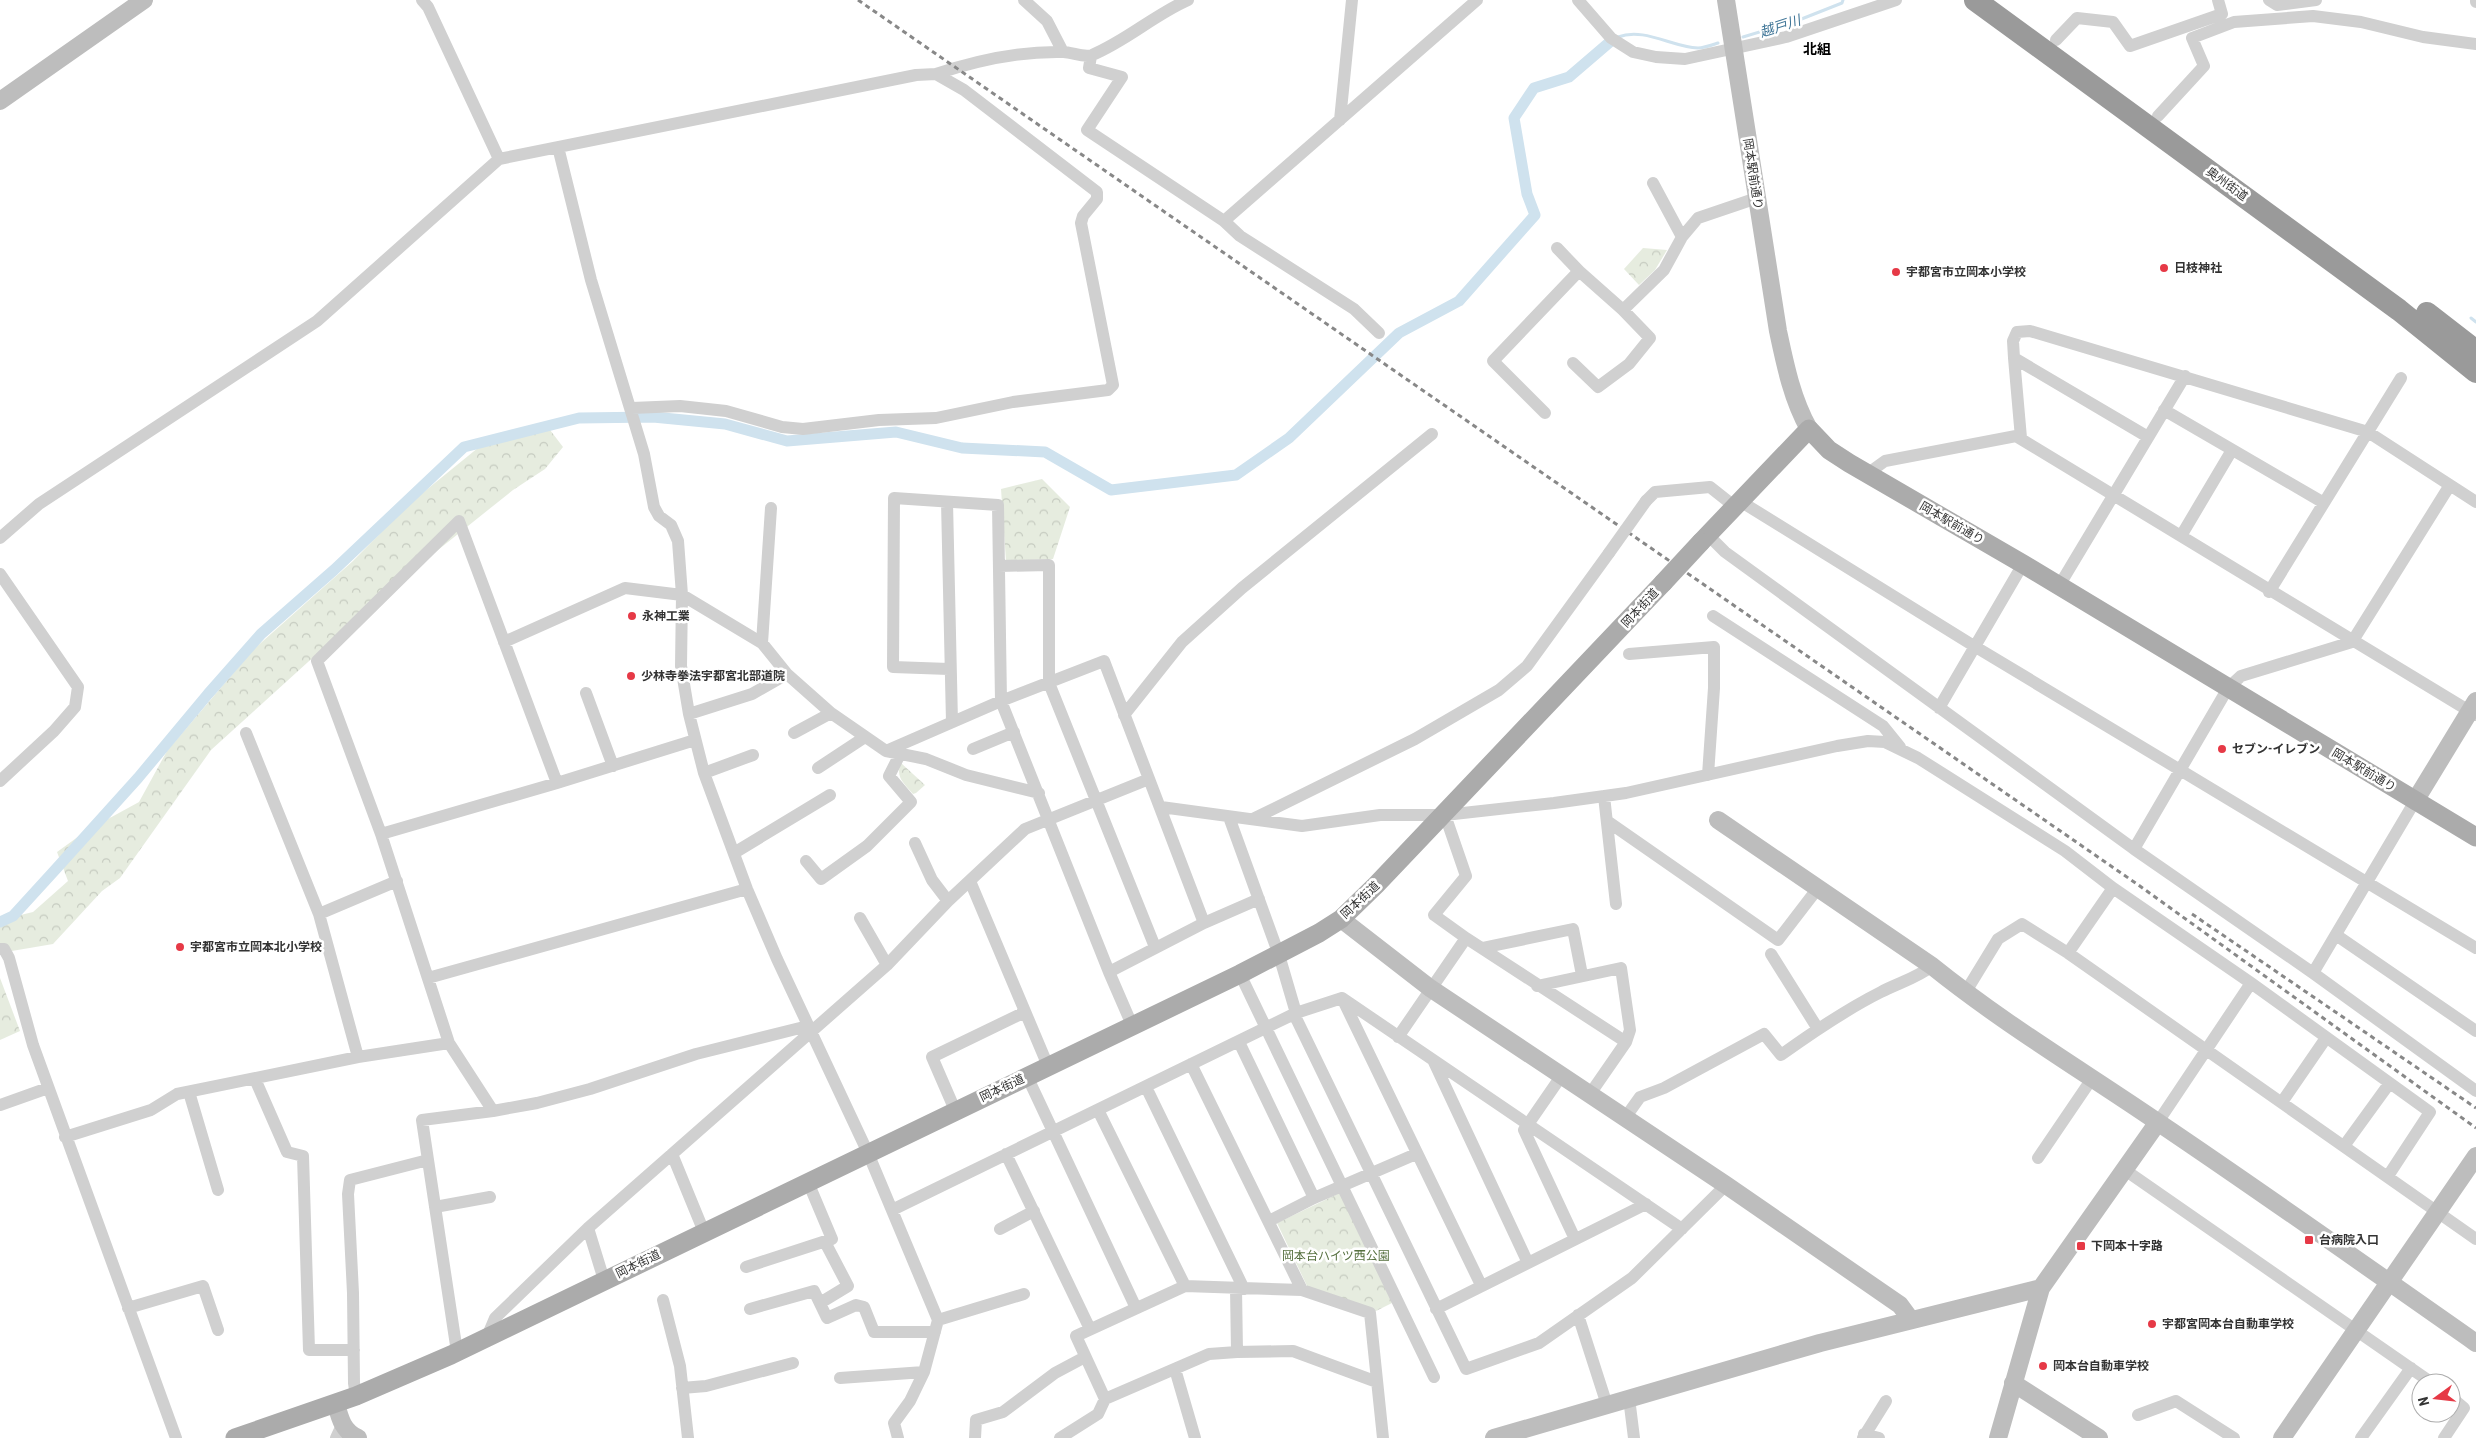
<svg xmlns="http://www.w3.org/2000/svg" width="2476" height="1438" viewBox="0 0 2476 1438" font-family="'Roboto Condensed','Noto Sans JP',sans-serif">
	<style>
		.forest { fill: url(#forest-crowns) }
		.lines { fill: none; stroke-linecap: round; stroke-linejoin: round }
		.stream { stroke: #cfe2ee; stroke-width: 3 }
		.canal { stroke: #cfe2ee; stroke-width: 11 }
		.street { stroke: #d0d0d0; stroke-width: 12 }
		.secondary { stroke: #bdbdbd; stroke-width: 18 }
		.primary { stroke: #ababab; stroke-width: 19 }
		.highway { stroke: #9a9a9a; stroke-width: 22 }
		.rail { stroke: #888; stroke-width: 3; stroke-dasharray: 5 4; stroke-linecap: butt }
		.street-bridge { stroke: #d0d0d0; stroke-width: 12 }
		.primary-bridge { stroke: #ababab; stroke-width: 19 }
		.poi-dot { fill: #e63946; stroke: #fff; stroke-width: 2 }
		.labels { text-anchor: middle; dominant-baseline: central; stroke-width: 5; stroke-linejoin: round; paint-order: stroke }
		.street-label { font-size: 12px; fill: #333; stroke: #fff }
		.poi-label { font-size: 12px; font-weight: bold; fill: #333; stroke: #fff; text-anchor: start }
		.park-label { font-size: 12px; fill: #56703f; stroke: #fff }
		.water-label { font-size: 14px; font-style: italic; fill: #3f7597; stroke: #fff }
		.neighbourhood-label { font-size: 14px; font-weight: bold; fill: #000; stroke: #fff }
	</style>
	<defs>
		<pattern id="forest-crowns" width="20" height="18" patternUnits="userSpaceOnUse" patternTransform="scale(1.25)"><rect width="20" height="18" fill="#e6ecdf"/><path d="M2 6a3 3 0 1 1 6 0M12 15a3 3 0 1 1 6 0" fill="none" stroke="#c6cbc0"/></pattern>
	</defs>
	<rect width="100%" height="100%" fill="#fff"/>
	<!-- forest -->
	<path class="forest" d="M1643 248 1667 250 1655 270 1639 285 1624 269Z
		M547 426 563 447 545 469 513 490 383 594 211 750 120 878 102 891 53 944 0 953V920L33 912 68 881 57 852 86 831 139 802 167 751 253 650 353 561 409 504 484 443Z
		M1042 479 1070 507 1053 559 1006 561 1001 489Z
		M901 763 925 785 916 793 913 794C904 783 895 777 901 763Z
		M0 978 20 1031 0 1040Z
		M1348 1189 1400 1299 1376 1311 1308 1288 1277 1223Z"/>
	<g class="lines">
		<!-- stream -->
		<path class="stream" d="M1618 37C1644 27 1672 47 1698 48 1704 48 1712 45 1718 43
			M1743 37 1799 20 1842 3 1843 0
			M2471 318 2476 322"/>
		<!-- canal -->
		<path class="canal" d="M0 922 13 916 55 870 138 778 208 694 261 634 334 570 464 447 579 418 653 417 725 424 787 441 896 432 962 448 1045 452 1111 490 1236 475 1289 438 1399 333 1459 301 1535 215 1527 194 1514 118 1534 88 1569 77 1611 41"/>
		<!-- street -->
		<path class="street" d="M422 0 428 7 499 159
			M1024 0 1047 21 1063 52
			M1578 0 1611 38 1633 52 1656 57 1685 59 1786 37 1896 0
			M2269 0 2277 5 2316 0
			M2476 0V2
			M2056 40 2077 18 2113 22 2130 46 2222 14 2218 0
			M1091 56 1089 68 1122 77 1087 130 1224 221 1477 0
			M936 74C975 61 1020 51 1063 52 1072 52 1084 58 1092 55 1126 41 1154 15 1188 0
			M2158 116 2204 66 2192 38 2234 22 2313 16 2361 22 2423 37 2476 44
			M1340 120 1352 0
			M558 147 591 280 644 454 654 507 659 516 671 525 678 541 682 595 681 666 689 714 704 773 747 889 777 959 868 1153 938 1320 924 1372 910 1401 894 1423 898 1438
			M1653 183 1682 237
			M1224 221 1240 236 1354 309 1379 333
			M1557 248 1579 271
			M2014 358 2013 341 2017 332 2030 331 2368 432 2476 502
			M1573 363 1598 387 1629 364 1650 338 1623 310
			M2164 410 2324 503
			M1545 413 1493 361 1579 271 1623 310 1664 270 1682 237 1698 218 1757 198
			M2021 438 2014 358 2148 437
			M1867 474 1885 461 2016 436 2476 715
			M1646 501 1655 492 1710 487 1734 506
			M1740 501 1974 646 2476 948
			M947 502 952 722
			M1708 535 1725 552 2134 849 2313 973 2476 1091
			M2181 536 2232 450
			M0 538 39 504 317 321 499 159 916 75 936 74 964 90 1097 192V199L1083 216 1081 223 1113 385 1108 390 1013 402 936 418 879 420 803 429 782 427 726 411 680 406 632 408
			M999 566 1049 565V683L1155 947
			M0 574 78 687 75 707 54 731 0 781
			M2059 586 2185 376
			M2269 592 2401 378
			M1713 616 1883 726 1900 747
			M504 642 625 588 682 595 762 643 787 674 831 713 886 751 926 759 966 775 1039 793
			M762 643 771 508
			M1629 654 1714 647V688L1708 775
			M949 669 893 667 894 498 998 505 1001 701 1109 972 1132 1025
			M586 693 613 766
			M1939 708 2023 564
			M689 714 752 694 787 674
			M1124 715 1182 642 1242 588 1432 434
			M246 733 319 914 358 1057
			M794 733 831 713
			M973 749 1014 732
			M886 751 1001 701 1104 661 1204 923
			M818 768 865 737
			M704 773 753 755
			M1604 796 1616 904
			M1161 807 1302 826 1380 815H1445L1554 803 1626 793 1837 746 1868 741 1885 742 1918 758 2065 851 2113 888 2251 983 2430 1112 2388 1176
			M1445 815 1466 876 1434 915 1466 938
			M1229 817 1279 955 1296 1013
			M1253 819 1415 739 1499 690 1527 666 1609 553
			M1607 821 1778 940 1818 888
			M381 834 317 661 459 521 557 783
			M915 843 932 880 948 901
			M2134 849 2228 688 2241 676 2352 642 2450 485
			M734 853 830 795
			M806 861 821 879 867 846 911 802 889 776 900 754
			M970 881 1048 1066
			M319 914 397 881
			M860 918 887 965
			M2336 935 2476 1031
			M1482 948 1573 929 1582 975
			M0 949H4L9 958 33 1045 176 1438
			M2068 953 2113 888
			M1771 954 1818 1029
			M1109 972 1204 923 1259 899
			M2313 973 2415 801
			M1240 974 1434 1377
			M428 978 747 889
			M1537 986 1621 968 1630 1030 1626 1042 1590 1094
			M1965 993 1998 939 2022 924 2068 953 2476 1239
			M1342 998 1682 1229
			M1342 998 1481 1285
			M1294 1014 1466 1369 1539 1343 1632 1278 1726 1185
			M1398 1037 1466 938 1626 1042
			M1239 1042 1314 1198
			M1434 1062 1528 1263
			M1191 1064 1302 1290
			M1562 1075 1524 1130 1575 1239
			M1027 1076 1136 1308
			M255 1079 287 1152 303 1156 309 1350H354
			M1146 1087 1244 1289
			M189 1092 218 1190
			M2282 1102 2326 1038
			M0 1105 48 1088
			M955 1110 932 1057 1025 1012
			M1098 1110 1185 1286
			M493 1111 449 1043 381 834 557 783 695 740
			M1625 1118 1640 1097 1664 1088 1764 1034 1781 1055C1813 1032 1845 1010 1881 992 1898 983 1917 978 1932 966
			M2158 1122 2251 983
			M65 1137 151 1110 177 1094 358 1057 449 1043
			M2344 1146 2389 1084
			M672 1154 704 1232
			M1006 1154 1090 1329
			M2038 1158 2091 1080
			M428 1160 457 1352
			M2125 1170 2432 1383
			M435 1207 490 1197
			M892 1210 1296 1013 1342 998
			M1269 1221 1314 1198 1416 1154
			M588 1228 604 1280
			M1000 1229 1034 1211
			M746 1267 832 1239 808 1182
			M1236 1288 1237 1352
			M663 1300 680 1366 688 1438
			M820 1303 848 1286 825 1242
			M128 1308 203 1286 218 1330
			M750 1309 814 1291 827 1318 856 1305 864 1307 874 1332H935
			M1436 1309 1646 1204
			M1578 1315 1607 1405
			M938 1320 1024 1294
			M487 1337 495 1318 588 1228 887 965 948 901 1025 829 1149 779
			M1175 1369 1195 1438
			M840 1378 924 1372
			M1377 1382 1293 1351 1237 1352 1209 1354 1105 1399 1076 1336 1185 1286 1302 1290 1370 1313 1383 1438
			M682 1388 706 1386 793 1363
			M356 1396 354 1383 353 1293 348 1194 350 1180 428 1160 422 1120 493 1111 537 1103 590 1089 696 1054 808 1026
			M1629 1398 1634 1438
			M2138 1415 2176 1401 2234 1438
			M1864 1434 1879 1438
			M336 1438 342 1425
			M975 1438 976 1420 1003 1412 1055 1373 1085 1357
			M1060 1438 1098 1414 1105 1399
			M1863 1438 1886 1401
			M2361 1438 2411 1368
			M2444 1438 2464 1408 2451 1397"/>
		<!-- secondary -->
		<path class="secondary" d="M1726 0 1778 331C1785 364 1792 399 1809 429
			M0 101 144 0
			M2415 801 2476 701
			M1718 820 1932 966C2004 1024 2083 1071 2159 1123 2266 1195 2370 1269 2476 1343
			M1341 919 1430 988 1726 1185 1900 1305 1911 1320
			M2013 1383 2099 1438
			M336 1404C340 1419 343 1431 358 1438
			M1494 1438 1820 1343 2041 1288 2158 1122
			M1998 1438 2041 1288
			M2282 1438 2476 1156"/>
		<!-- primary -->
		<path class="primary" d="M1701 542 1809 429 1829 450 1849 463 2023 564 2476 837
			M235 1438 356 1396 451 1355 1240 974 1319 933 1341 919 1376 885 1663 583"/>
		<!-- highway -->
		<path class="highway" d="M1975 0 2399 310 2476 372
			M2427 313 2476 351"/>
		<!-- rail -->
		<path class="rail" d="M858 0 2137 884 2476 1128
			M2192 914 2476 1108"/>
		<!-- street-bridge -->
		<path class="street-bridge" d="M1609 553 1646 501"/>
		<!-- primary-bridge -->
		<path class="primary-bridge" d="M1663 583 1701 542"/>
	</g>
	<!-- markers -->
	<g class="poi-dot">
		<circle cx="2164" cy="268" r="5"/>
		<circle cx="1896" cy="272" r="5"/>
		<circle cx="632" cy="616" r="5"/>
		<circle cx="631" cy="676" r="5"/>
		<circle cx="2222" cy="749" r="5"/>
		<circle cx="180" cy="947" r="5"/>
		<rect x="2304" y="1235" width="10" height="10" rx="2.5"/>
		<rect x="2076" y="1241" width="10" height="10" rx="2.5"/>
		<circle cx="2152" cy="1324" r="5"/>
		<circle cx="2043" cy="1366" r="5"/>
	</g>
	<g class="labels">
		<!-- street labels -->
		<g class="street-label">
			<text transform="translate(1753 174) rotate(81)">岡本駅前通り</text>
			<text transform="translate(2227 184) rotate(36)">奥州街道</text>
			<text transform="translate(1952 523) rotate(30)">岡本駅前通り</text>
			<text transform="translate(1640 608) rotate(-47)">岡本街道</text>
			<text transform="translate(2364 770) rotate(31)">岡本駅前通り</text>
			<text transform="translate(1360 900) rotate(-43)">岡本街道</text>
			<text transform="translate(1002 1088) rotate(-25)">岡本街道</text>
			<text transform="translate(638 1264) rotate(-26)">岡本街道</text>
		</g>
		<!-- poi labels -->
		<g class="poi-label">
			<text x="2174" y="268">日枝神社</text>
			<text x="1906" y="272">宇都宮市立岡本小学校</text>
			<text x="642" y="616">永神工業</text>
			<text x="641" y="676">少林寺拳法宇都宮北部道院</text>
			<text x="2232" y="749">セブン-イレブン</text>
			<text x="190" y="947">宇都宮市立岡本北小学校</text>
			<text x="2319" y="1240">台病院入口</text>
			<text x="2091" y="1246">下岡本十字路</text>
			<text x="2162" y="1324">宇都宮岡本台自動車学校</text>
			<text x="2053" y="1366">岡本台自動車学校</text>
		</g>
		<!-- park labels -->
		<g class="park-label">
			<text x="1336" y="1256">岡本台ハイツ西公園</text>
		</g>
		<!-- water labels -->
		<g class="water-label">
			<text transform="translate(1780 26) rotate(-18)">越戸川</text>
		</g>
		<!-- neighbourhood labels -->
		<g class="neighbourhood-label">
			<text x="1817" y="49">北組</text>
		</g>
	</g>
	<!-- north arrow -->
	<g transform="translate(2436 1398) rotate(255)"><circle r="24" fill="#ffffff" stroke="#adadad"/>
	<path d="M0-4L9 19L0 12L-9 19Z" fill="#e63946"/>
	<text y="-8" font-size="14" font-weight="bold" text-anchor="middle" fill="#333333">N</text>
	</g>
</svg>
